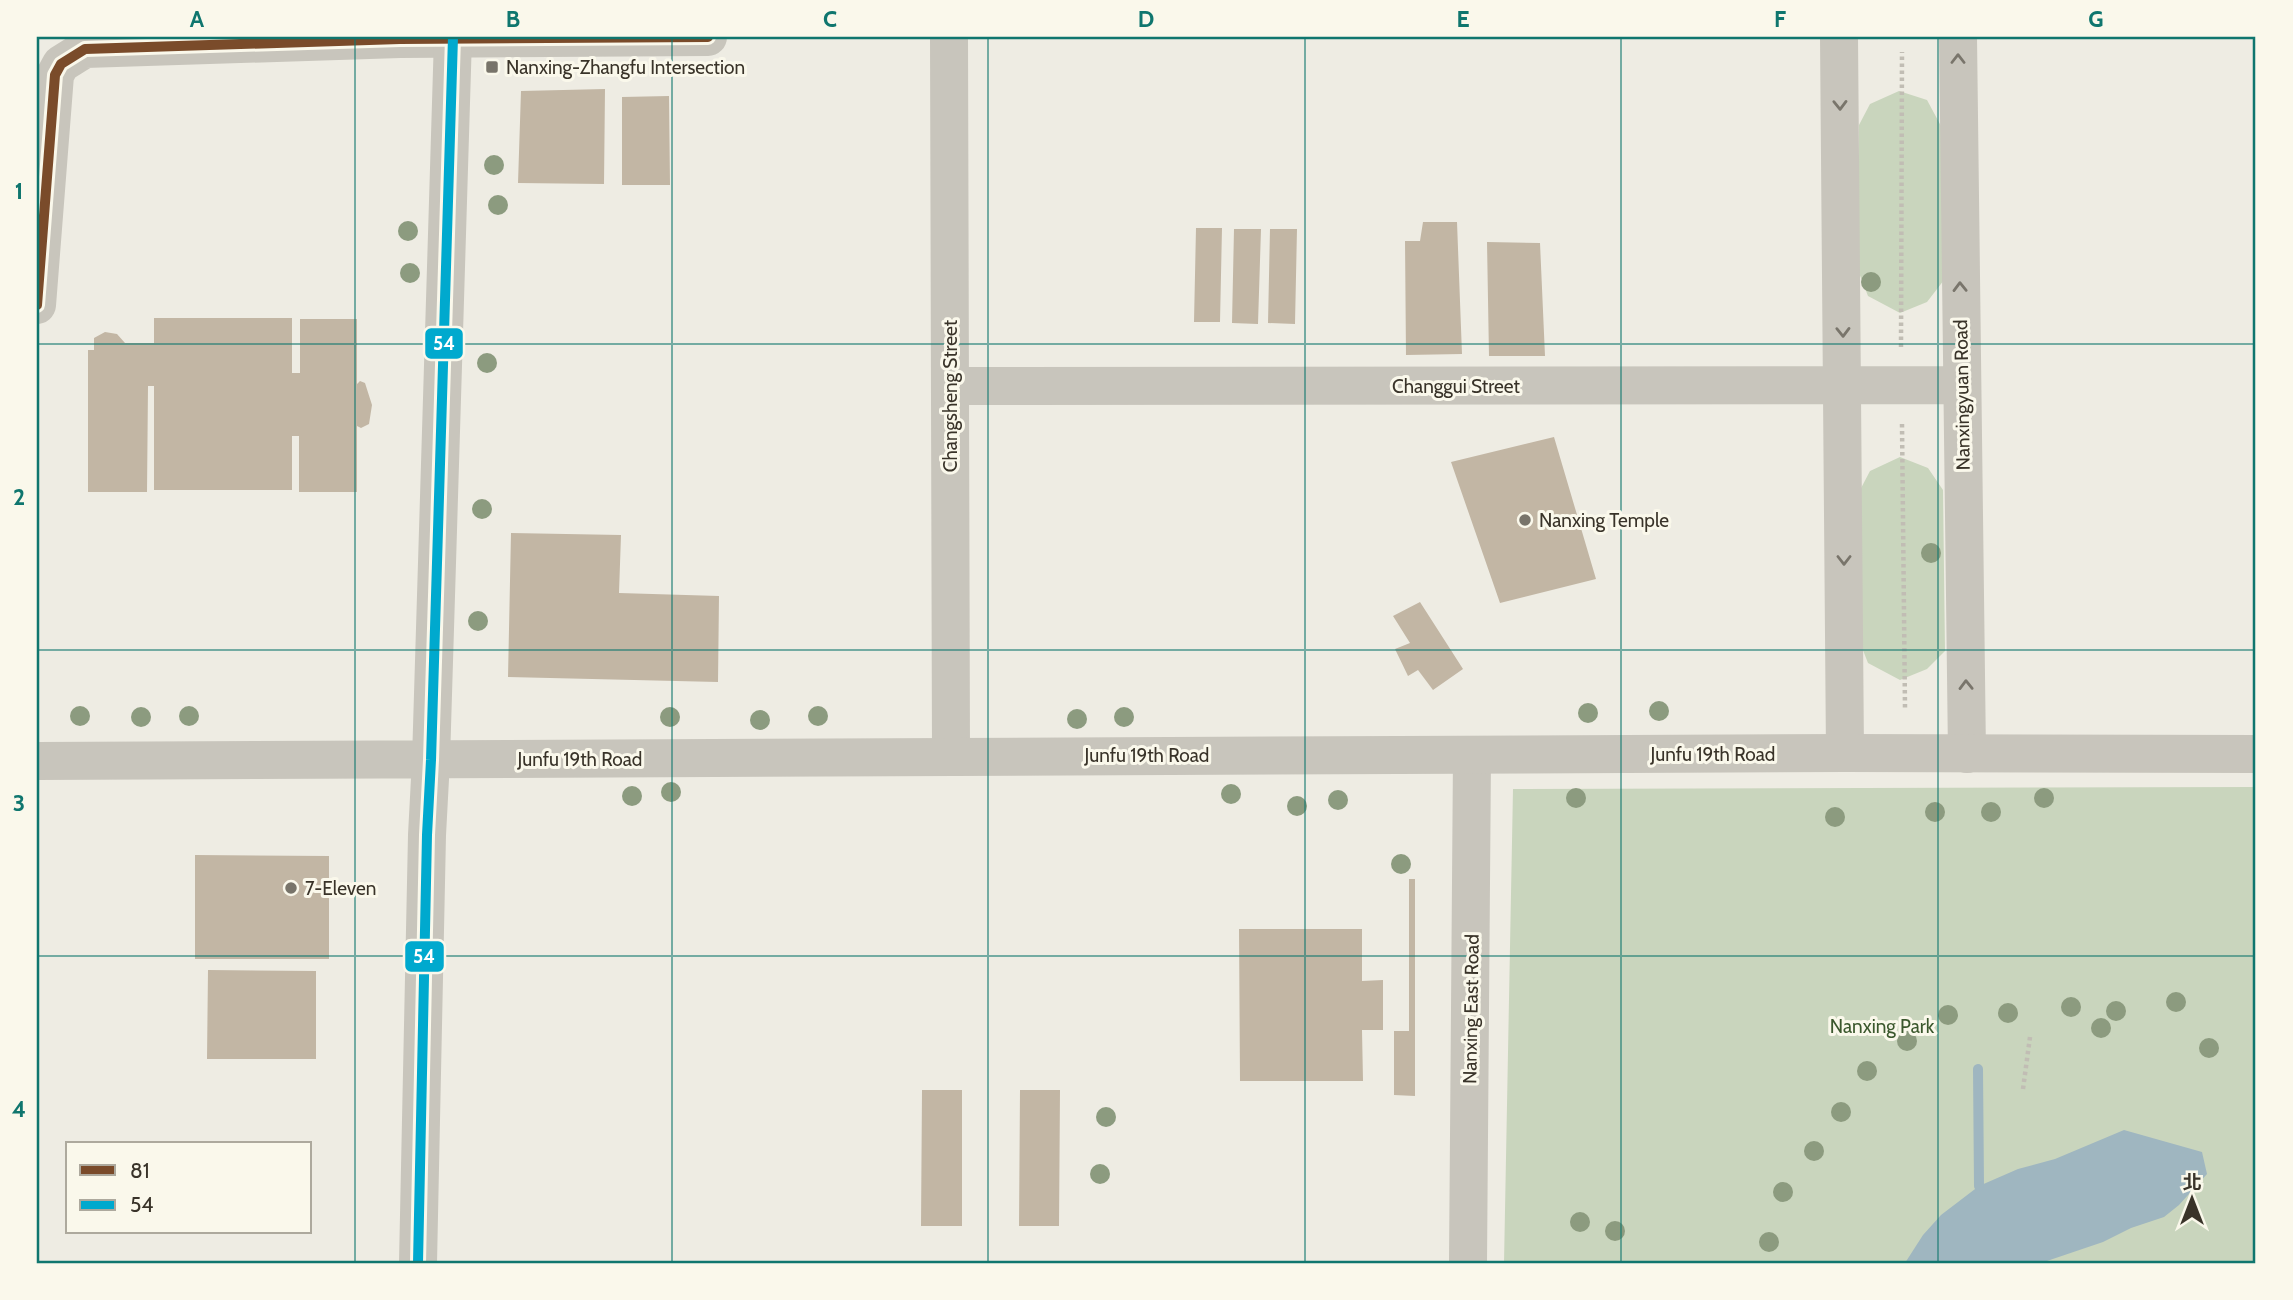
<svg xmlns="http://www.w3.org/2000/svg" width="2293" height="1300" viewBox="0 0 2293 1300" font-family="Cabin,'Noto Sans TC',sans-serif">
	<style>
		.green { fill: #c9d5bd }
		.water { fill: #9fb6c0 }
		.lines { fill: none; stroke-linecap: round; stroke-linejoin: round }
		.stream { stroke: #9fb6c0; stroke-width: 10 }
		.building { fill: #c2b6a4 }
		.path { stroke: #c1bdb4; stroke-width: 4.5; stroke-dasharray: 3.5 3.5; stroke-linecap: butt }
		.minor { stroke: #c8c5bc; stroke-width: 38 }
		.tertiary { stroke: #c8c5bc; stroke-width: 38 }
		.bus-1-casing { stroke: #faf8eb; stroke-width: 16 }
		.bus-2-casing { stroke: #faf8eb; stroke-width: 16 }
		.bus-1 { stroke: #7a4b2a; stroke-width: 10 }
		.bus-2 { stroke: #00a9ce; stroke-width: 10 }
		.tree { fill: #8c9b7f }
		.oneway { stroke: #79756b }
		.grid { fill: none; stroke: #0f766e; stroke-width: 2; stroke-opacity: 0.55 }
		.poi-dot { fill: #78746a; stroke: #faf8eb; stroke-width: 2.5 }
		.labels { text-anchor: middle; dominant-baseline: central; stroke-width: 6; stroke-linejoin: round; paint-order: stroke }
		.poi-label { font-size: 19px; fill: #393329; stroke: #faf8eb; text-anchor: start }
		.street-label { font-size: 19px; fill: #393329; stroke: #faf8eb }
		.park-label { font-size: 19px; fill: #3b582d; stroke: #faf8eb }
		.line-badge { stroke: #faf8eb; stroke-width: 2.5 }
		.badge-label { font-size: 19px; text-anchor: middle; font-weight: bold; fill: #fff }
		.neatline { fill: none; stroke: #0f766e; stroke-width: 2.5 }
		.grid-label { font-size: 23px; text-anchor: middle; font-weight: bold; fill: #0f766e }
	</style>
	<rect width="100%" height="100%" fill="#eeece3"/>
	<!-- green -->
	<path class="green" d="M1899 91 1927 100 1941 126 1944 280 1927 302 1900 313 1868 296 1859 273V125L1870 104Z
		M1900 457 1928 468 1943 490 1945 651 1927 669 1900 680 1868 663 1859 640V492L1870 471Z
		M2256 787V1263H1504L1513 789Z"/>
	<!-- water -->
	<path class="water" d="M2124 1130 2202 1152 2207 1174 2179 1205 2164 1217 2131 1228 2103 1242 2041 1263H1905L1923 1235 1941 1215 1979 1186 2018 1169 2055 1159Z"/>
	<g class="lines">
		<!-- stream -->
		<path class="stream" d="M1978 1069 1979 1186"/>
	</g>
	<!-- building -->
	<path class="building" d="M605 89 604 184 518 183 521 91Z
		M669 96 670 185H622V97Z
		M1423 222H1457L1462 354 1406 355 1405 241H1420Z
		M1196 228H1222L1220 322H1194Z
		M1234 229H1261L1258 324 1232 323Z
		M1270 229H1297L1295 324 1268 323Z
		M1487 242 1540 243 1545 356H1489Z
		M154 318H292V373H300V319H357V384L360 381 365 383 372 405 369 424 361 428 357 426V492H299V436H292V490H154V386H148L147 492H88V350H94V338L105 332 117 334 125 343H154Z
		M1554 437 1596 579 1500 603 1451 462Z
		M511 533 621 535 619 593 719 596 718 682 508 677Z
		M1420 602 1463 669 1433 690 1418 670 1408 676 1395 649 1410 643 1393 616Z
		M195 855 329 856V959H195Z
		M1409 879H1415V1096L1394 1095V1031H1409Z
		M1239 929H1362V981L1383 980V1030H1362L1363 1081H1240Z
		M208 970 316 971V1059H207Z
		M922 1090H962V1226H921Z
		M1020 1090H1060L1059 1226H1019Z"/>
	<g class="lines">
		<!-- path -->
		<path class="path" d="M1901 347 1902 52
			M1902 424 1905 708
			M2023 1089 2030 1037"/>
		<!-- minor -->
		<path class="minor" d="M949 37 951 755
			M1839 37 1845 753
			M1958 37 1967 754
			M37 305 55 75 61 64 85 49 400 39 708 37
			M950 386 1962 385
			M1468 1263 1472 755"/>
		<!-- tertiary -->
		<path class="tertiary" d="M37 761 1845 753 2256 754
			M418 1263 427 835 431 760 453 37"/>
		<!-- bus-1 casing -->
		<g class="bus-1-casing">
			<path id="bus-1" d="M37 305 55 75 61 64 85 49 400 39 708 37"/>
		</g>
		<!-- bus-2 casing -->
		<g class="bus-2-casing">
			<path id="bus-2" d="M418 1263 427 835 431 760 453 37"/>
		</g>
		<!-- bus-1 -->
		<use href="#bus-1" class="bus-1"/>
		<!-- bus-2 -->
		<use href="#bus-2" class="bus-2"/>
	</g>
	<!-- trees -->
	<g class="tree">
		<circle cx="494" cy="165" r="10"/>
		<circle cx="498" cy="205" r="10"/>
		<circle cx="408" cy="231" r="10"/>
		<circle cx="410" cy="273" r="10"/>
		<circle cx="1871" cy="282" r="10"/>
		<circle cx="487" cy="363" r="10"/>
		<circle cx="482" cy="509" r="10"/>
		<circle cx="1931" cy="553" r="10"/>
		<circle cx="478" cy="621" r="10"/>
		<circle cx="1659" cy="711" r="10"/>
		<circle cx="1588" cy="713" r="10"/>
		<circle cx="80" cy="716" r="10"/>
		<circle cx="189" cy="716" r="10"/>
		<circle cx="818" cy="716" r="10"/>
		<circle cx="141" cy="717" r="10"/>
		<circle cx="670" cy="717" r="10"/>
		<circle cx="1124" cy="717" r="10"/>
		<circle cx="1077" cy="719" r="10"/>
		<circle cx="760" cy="720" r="10"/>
		<circle cx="671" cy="792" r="10"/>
		<circle cx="1231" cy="794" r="10"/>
		<circle cx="632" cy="796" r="10"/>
		<circle cx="1576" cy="798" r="10"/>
		<circle cx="2044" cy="798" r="10"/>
		<circle cx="1338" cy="800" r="10"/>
		<circle cx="1297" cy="806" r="10"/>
		<circle cx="1935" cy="812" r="10"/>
		<circle cx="1991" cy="812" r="10"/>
		<circle cx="1835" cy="817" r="10"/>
		<circle cx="1401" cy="864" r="10"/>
		<circle cx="2176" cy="1002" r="10"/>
		<circle cx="2071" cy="1007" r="10"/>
		<circle cx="2116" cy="1011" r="10"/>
		<circle cx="2008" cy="1013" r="10"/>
		<circle cx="1948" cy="1015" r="10"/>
		<circle cx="2101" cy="1028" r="10"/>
		<circle cx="1907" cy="1041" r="10"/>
		<circle cx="2209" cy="1048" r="10"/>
		<circle cx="1867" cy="1071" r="10"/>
		<circle cx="1841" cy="1112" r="10"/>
		<circle cx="1106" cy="1117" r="10"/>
		<circle cx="1814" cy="1151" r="10"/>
		<circle cx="1100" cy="1174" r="10"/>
		<circle cx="1783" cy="1192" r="10"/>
		<circle cx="1580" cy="1222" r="10"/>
		<circle cx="1615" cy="1231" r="10"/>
		<circle cx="1769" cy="1242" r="10"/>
	</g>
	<!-- one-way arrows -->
	<defs><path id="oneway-chevron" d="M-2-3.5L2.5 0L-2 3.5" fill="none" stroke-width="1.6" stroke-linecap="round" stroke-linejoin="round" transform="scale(1.75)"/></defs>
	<g class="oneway">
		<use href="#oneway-chevron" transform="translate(1958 59) rotate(-90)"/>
		<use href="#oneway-chevron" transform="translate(1840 105) rotate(89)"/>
		<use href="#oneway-chevron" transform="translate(1960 287) rotate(-91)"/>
		<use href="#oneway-chevron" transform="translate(1843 332) rotate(89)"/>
		<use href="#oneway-chevron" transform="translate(1844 560) rotate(90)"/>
		<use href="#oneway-chevron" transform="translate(1966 685) rotate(-91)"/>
	</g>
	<!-- grid -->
	<path class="grid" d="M355 37V1263M672 37V1263M988 37V1263M1305 37V1263M1621 37V1263M1938 37V1263M37 344H2256M37 650H2256M37 956H2256"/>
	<!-- markers -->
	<g class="poi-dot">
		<rect x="485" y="60" width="14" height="14" rx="3.5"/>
		<circle cx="1525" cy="520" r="7"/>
		<circle cx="291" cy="888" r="7"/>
	</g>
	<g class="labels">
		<!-- poi labels -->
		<g class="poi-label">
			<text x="506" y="67">Nanxing-Zhangfu Intersection</text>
			<text x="1539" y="520">Nanxing Temple</text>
			<text x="305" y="888">7-Eleven</text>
		</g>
		<!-- street labels -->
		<g class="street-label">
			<text x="1456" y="386">Changgui Street</text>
			<text transform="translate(1962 395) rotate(-91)">Nanxingyuan Road</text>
			<text transform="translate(950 396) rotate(-90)">Changsheng Street</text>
			<text x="1713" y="754">Junfu 19th Road</text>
			<text x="1147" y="755">Junfu 19th Road</text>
			<text x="580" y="759">Junfu 19th Road</text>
			<text transform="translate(1471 1009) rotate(-89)">Nanxing East Road</text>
		</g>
		<!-- park labels -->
		<g class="park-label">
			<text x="1882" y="1026">Nanxing Park</text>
		</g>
	</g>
	<g class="line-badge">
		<rect x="424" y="327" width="40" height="33" rx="7" fill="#00a9ce"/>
		<rect x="404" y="940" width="41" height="33" rx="7" fill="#00a9ce"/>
	</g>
	<g class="badge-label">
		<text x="444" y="350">54</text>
		<text x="424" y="963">54</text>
	</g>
	<!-- border -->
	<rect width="2293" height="1300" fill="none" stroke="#faf8eb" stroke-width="77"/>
	<!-- legend -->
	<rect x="66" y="1142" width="245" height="91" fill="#faf8eb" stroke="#ada99d" stroke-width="2"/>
	<rect x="80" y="1165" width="35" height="10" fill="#7a4b2a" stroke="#ada99d" stroke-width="2"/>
	<text x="130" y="1178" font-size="21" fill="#393329">81</text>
	<rect x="80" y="1200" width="35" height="10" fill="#00a9ce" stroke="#ada99d" stroke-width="2"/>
	<text x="130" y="1212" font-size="21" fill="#393329">54</text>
	<!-- north arrow -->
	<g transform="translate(2192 1199)" stroke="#faf8eb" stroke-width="5" paint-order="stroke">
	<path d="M0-5L12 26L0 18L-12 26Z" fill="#393329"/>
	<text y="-10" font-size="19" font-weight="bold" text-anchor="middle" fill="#393329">北</text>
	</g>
	<rect x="38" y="38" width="2216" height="1224" class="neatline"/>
	<g class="grid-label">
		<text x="197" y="27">A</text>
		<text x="513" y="27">B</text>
		<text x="830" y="27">C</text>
		<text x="1146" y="27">D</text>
		<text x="1463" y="27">E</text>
		<text x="1780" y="27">F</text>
		<text x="2096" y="27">G</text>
		<text x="19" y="199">1</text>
		<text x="19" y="505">2</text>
		<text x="19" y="811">3</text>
		<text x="19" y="1117">4</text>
	</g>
</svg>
